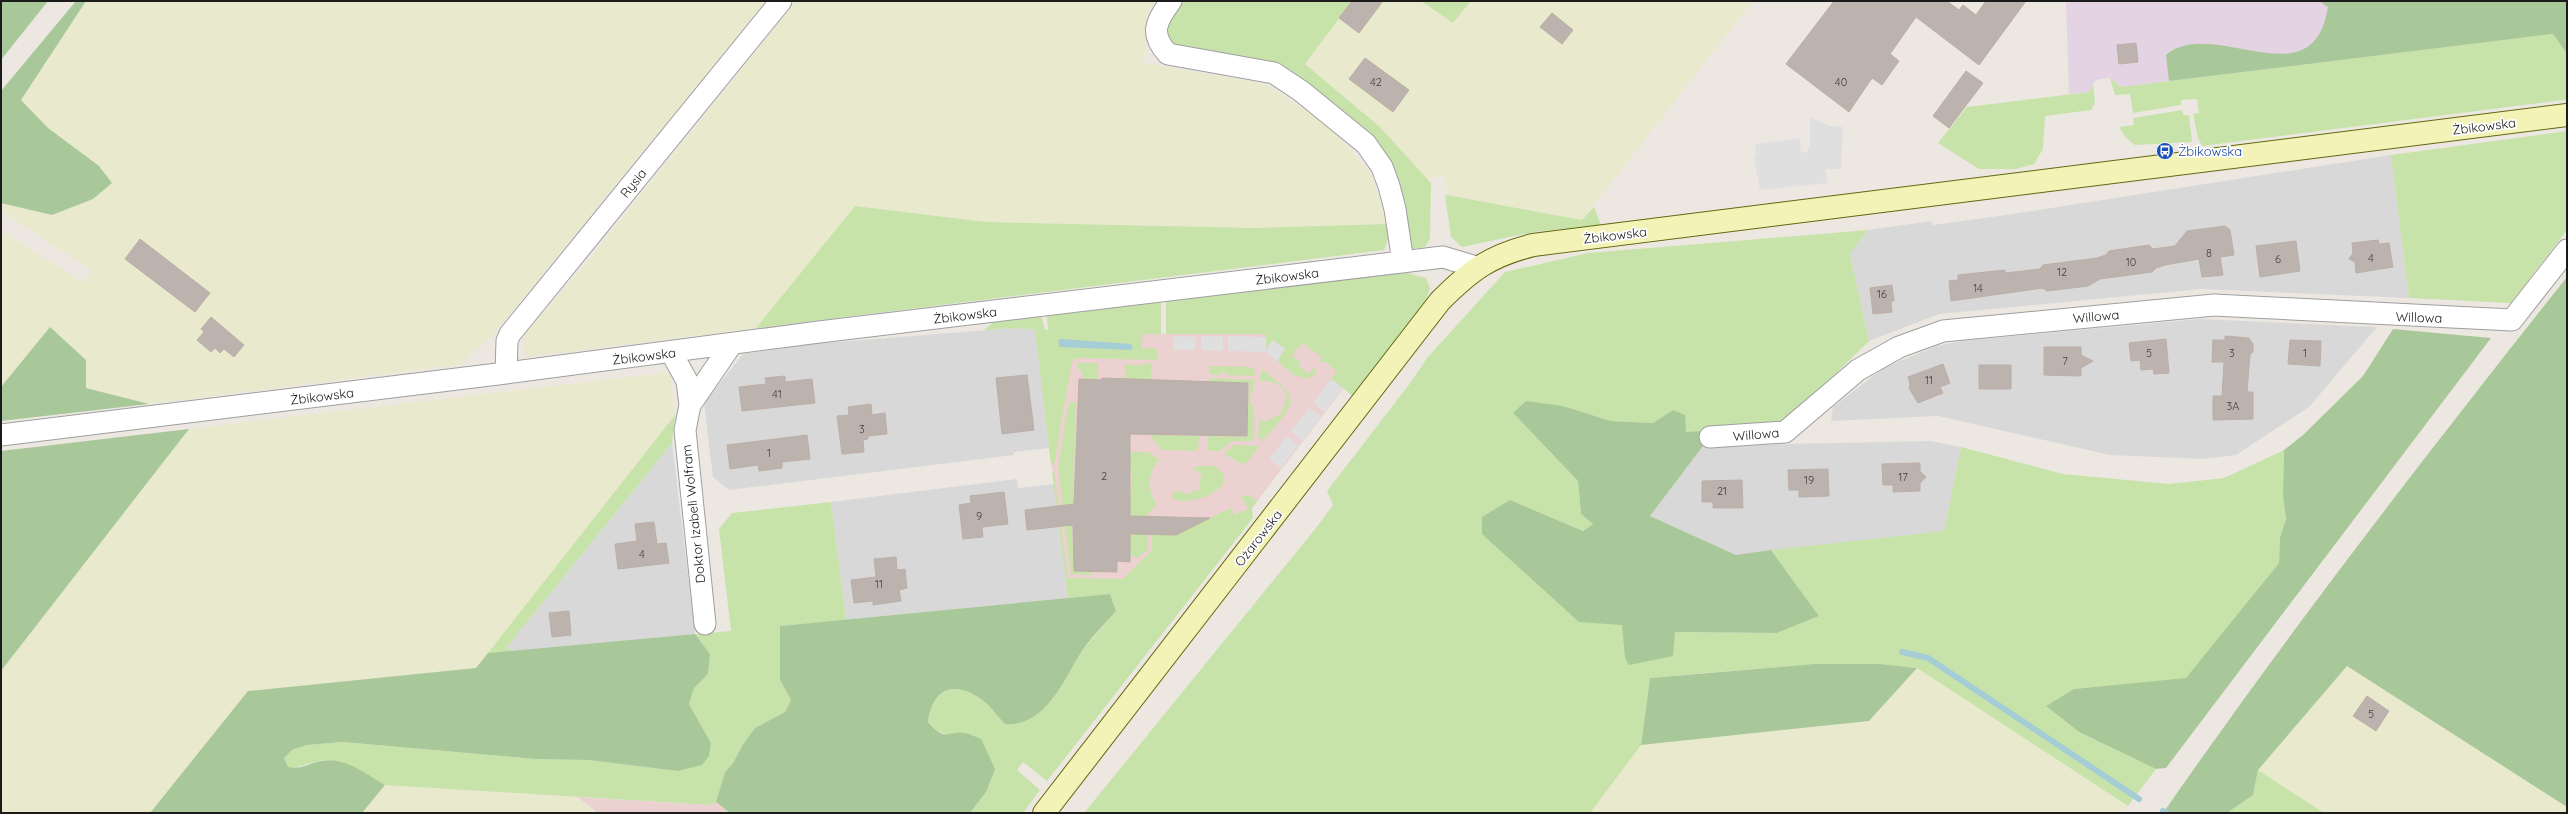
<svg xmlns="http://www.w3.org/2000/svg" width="2568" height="814" viewBox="0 0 2568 814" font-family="Quicksand,sans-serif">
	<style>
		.residential { fill: #d9d8d8 }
		.commercial { fill: #ecd1d1 }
		.industrial { fill: #e4d3e2 }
		.farmland { fill: #e9eacd }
		.grass { fill: #c8e3aa }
		.forest { fill: #a9c899 }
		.parking { fill: #dfdfdf }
		.water { fill: #a4cdd6 }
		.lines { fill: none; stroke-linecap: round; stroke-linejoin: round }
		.stream { stroke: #a4cdd6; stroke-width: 6 }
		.building { fill: #bcb3ae; stroke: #bcaea5 }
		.street-casing { stroke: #9f9f9f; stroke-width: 23 }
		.secondary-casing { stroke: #61670d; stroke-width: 24 }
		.street { stroke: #fff; stroke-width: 21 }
		.secondary { stroke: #f3f3b8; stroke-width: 22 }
		.labels { text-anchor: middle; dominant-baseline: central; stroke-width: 3.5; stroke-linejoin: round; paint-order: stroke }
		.number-label { font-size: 11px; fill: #434140 }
		.street-label { font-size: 13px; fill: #1b1b1b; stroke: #fff }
		.transit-label { font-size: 13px; fill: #164399; stroke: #fff; text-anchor: start }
	</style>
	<rect width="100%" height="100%" fill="#ece8e1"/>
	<!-- residential -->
	<path class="residential" d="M2391 155 2409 298 2201 289 1939 314 1869 341 1850 254 1868 230 1931 221 1933 225 2013 214Z
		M2200 319 2377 327 2309 407 2236 455 2203 459 2110 455 1938 416 1831 421 1833 407 1885 367 1937 346 1962 341Z
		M1012 328 1035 330 1049 448 1014 452V455L729 490 713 477 704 403 743 354 812 344Z
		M1930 441 1961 447 1944 531 1736 555 1650 516 1703 446Z
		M672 443 695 634 513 652 507 647Z
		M1017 479 1018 488 1054 484 1068 598 846 620 831 502Z"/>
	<!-- commercial -->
	<path class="commercial" d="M1035 330 1166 334H1293L1335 353 1343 389 1252 508 1110 594 1068 598Z
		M577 797 710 805 716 802 730 813H598Z"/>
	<!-- industrial -->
	<path class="industrial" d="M2066 1H2567V15L2553 34 2120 87 2110 78 2096 80 2089 92 2069 94Z"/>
	<!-- farmland -->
	<path class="farmland" d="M86 1H766L489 339 470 355 463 364 149 404 86 388V360L50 327 1 387V231L84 283 93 271 1 211V203L52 215 71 207 99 166 48 128 21 100Z
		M796 1H1156L1147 13 1144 63 1265 84 1332 128 1371 174 1387 224 1255 228 986 222 855 206 756 328 526 357 523 342 526 333 592 256Z
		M1352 1H1421L1453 23 1471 1H1753L1582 220 1447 195 1445 176 1427 178 1381 128 1305 64Z
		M670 372 675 415 477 668 248 691 150 813H1V671L189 429Z
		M2347 666 2567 807V813H2324L2258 770Z
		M1917 668 2128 806 2122 813H1590L1641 745 1869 721Z
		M385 785 577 797 598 813H362Z"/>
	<!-- grass -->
	<path class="grass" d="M1177 1H1352L1305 64 1381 128 1431 183 1430 239 1425 247 1412 249 1408 241 1393 177 1282 68 1173 46C1161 28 1169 19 1177 1Z
		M1421 1H1471L1453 23Z
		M2553 34 2567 54V99L2564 100 2202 146 2198 138 2193 114 2199 113 2197 99 2181 100V105L2133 113 2130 94 2115 95 2110 78 2120 87Z
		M2093 85 2095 103 2091 110 2045 116 2043 149 2034 164 2016 169H1979L1938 143 1967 107 2089 92Z
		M2182 110 2183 115H2189L2192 142 2135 145 2126 138 2119 127 2134 125 2133 118Z
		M2567 131V230L2511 303 2409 298 2391 155Z
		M1447 195 1582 220 1594 207 1601 225 1533 232 1462 247 1451 237 1445 196Z
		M855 206 986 222 1255 228 1387 224 1389 237 1384 250 756 328Z
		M1868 230 1850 254 1869 341 1786 422 1685 433 1673 410 1653 423 1611 421 1563 406 1513 413 1578 481 1581 514 1593 524 1583 531 1510 500 1579 621 1623 624 1625 658 1675 632 1777 633 1819 616 1771 550 1944 531 1961 447 2063 474 2169 484 2224 478 2284 450 2283 496 2286 519 2280 537 2279 563 2186 679 2074 689 2046 706 2079 732 2156 769 2128 806 1917 668C1827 660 1739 670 1650 678L1641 745 1590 813H1084L1316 528 1333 505 1327 491 1411 382 1427 358 1505 272 1588 253Z
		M1407 273 1426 278 1430 288 1426 300 1353 396 1331 379 1337 371 1325 362 1322 363 1320 360 1322 357 1302 343 1292 356 1301 363 1298 366 1309 374 1314 368 1316 370 1315 375C1300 384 1288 370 1277 361L1285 349 1273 341 1265 350 1266 334H1166V301L1361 276Z
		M1161 302V334H1142V348L1157 349V360L1076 358 1072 361 1054 465H1051L1035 330 1012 328 984 330 995 321 1041 315 1045 330H1048L1047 316Z
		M1076 363H1098V380H1085Z
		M1125 364 1140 366V364H1151V381H1146V379L1125 380Z
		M1209 366 1250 367 1254 369 1255 376 1226 375V372H1221V375L1209 374Z
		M1262 369C1304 402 1295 400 1265 439H1258L1259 418 1261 421H1269V419L1280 415 1287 398C1284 387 1272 377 1259 382Z
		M1209 378 1255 380 1250 400 1254 411V438L1252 441H1232L1220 451H1207L1208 436 1247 437 1249 383 1209 382Z
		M1069 402H1076L1072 542H1075L1074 571 1091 572V575L1071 574 1058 466Z
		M675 415 672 443 507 647 513 652 488 653Z
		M1150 435 1199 436 1198 451 1162 450Z
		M1234 445 1259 446V447L1247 462 1242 464 1224 454Z
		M1130 452H1148L1159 460C1148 474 1146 489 1157 505L1148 513V549L1138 558 1130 555 1129 518 1132 470H1130Z
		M1197 466H1215L1224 475 1223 485C1212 496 1186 507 1171 497L1177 490 1186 494 1200 489V479L1202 478 1201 474 1194 469Z
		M1052 472H1054L1068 578 1123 579 1152 550V535H1176L1231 508 1235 515 1248 509 1241 496H1250L1257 501 1252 508 1253 518 1047 781 1023 762 1017 770 1040 790 1023 813H970L986 792 965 733C948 736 939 735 928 722 934 689 953 680 981 699 990 705 997 716 1005 724L1051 701 1085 647 1116 611 1110 594 1068 598Z
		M831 502 846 620 780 626V680L791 700 785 712 755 728 743 744 733 763 725 772 716 803 710 805 385 785 358 769 335 761 323 760 293 768H288L284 758 292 750 307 745 343 742 535 759 588 760 678 771 711 743 689 704 694 688 708 674 710 654 695 634 731 631 719 529 732 513Z
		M2258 770 2324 813H2227L2253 795Z"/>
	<!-- forest -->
	<path class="forest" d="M1 1H48L1 60Z
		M76 1H86L21 100 48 128 99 166 112 183 93 199 52 215 1 203V91Z
		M2319 1H2567V54L2553 34 2169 81 2166 55C2213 15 2313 103 2328 7Z
		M2567 277V807L2347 666 2258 770 2253 795 2227 813H2163C2291 629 2428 452 2567 277Z
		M50 327 86 360V388L149 404 1 421V387Z
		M2393 329 2491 338 2166 768 2156 769 2079 732 2046 706 2074 689 2186 678 2279 563 2280 537 2286 519 2283 496 2284 450 2303 435 2363 376Z
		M1526 401 1563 406 1611 421 1653 423 1673 410 1685 415 1686 432 1701 431 1703 446 1650 516 1736 555 1771 550 1819 616 1777 633 1675 632 1673 656 1629 665 1625 658 1622 625 1579 622 1482 534V517L1510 500 1583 531 1593 524 1581 514 1578 481 1513 413Z
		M189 429 1 671V451Z
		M1110 594 1116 611C1106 623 1093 635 1084 648 1064 678 1047 727 1005 724 997 716 990 705 981 699 954 680 933 688 928 722 946 742 945 731 965 733 970 734 976 737 981 739L995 769 986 792 970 813H730L716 802 725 772 733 763 743 744 755 728 785 712 791 700 780 680V626Z
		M695 634 710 654 708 674 694 688 689 704 711 743 709 756 702 765 678 771 588 760 535 759 343 742 307 745 292 750 284 758 288 767C300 770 310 763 321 761 344 756 366 774 385 785L362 813H150L248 691 476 668 488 653Z
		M1815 664H1879L1917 668 1869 721 1641 745 1650 678Z"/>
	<!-- parking -->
	<path class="parking" d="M1810 117 1830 126 1843 127 1841 169H1826L1827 183 1760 190 1754 159 1756 156 1755 144 1800 138 1801 153 1806 152 1810 147Z
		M1174 336 1196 337 1195 350H1173Z
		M1201 336H1223V351L1201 350Z
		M1228 336 1266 337V350L1273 340 1285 349 1277 361 1265 352 1228 351Z
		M1331 379 1343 388 1324 412 1313 403Z
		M1309 408 1321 416 1302 441 1291 431Z
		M1287 436 1298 445 1281 468 1269 459Z"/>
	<!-- water -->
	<path class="water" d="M1060 339 1131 344 1133 347 1131 350 1060 347 1058 343Z"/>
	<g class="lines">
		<!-- stream -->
		<path class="stream" d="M1902 652 1928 658 2139 799
			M2163 811 2167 813"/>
	</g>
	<!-- building -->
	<path class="building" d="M1352 1H1383L1359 33 1339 18Z
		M1834 1H1947L1959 10 1963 5 1976 15 1986 1H2026L1979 65 1916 17 1890 54 1899 61 1882 85 1872 78 1849 112 1786 64Z
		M1552 13 1573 30 1562 44 1540 27Z
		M2136 43 2138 62 2119 64 2117 45Z
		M1365 58 1409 90 1393 112 1349 79Z
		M1966 71 1983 83 1949 128 1933 116Z
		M2225 226 2230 230 2234 255 2220 257 2223 275 2202 277 2199 259 2165 265 2156 268 2152 272 2100 279 2088 286 2047 291 2043 288 1951 301 1949 281 1958 280V275L2005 270V273L2040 269 2043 265 2097 258 2106 255 2109 251 2149 245 2153 249 2175 246 2187 231Z
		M140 239 210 293 195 312 125 259Z
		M2378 240 2379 244 2389 243 2393 267 2356 273 2355 262 2349 259 2353 253 2352 243Z
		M2296 241 2300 271 2260 277 2256 246Z
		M1892 285 1894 301H1891L1892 312 1873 314 1870 288Z
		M211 317 244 345 234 357 224 349 220 353 215 348 211 352 197 340 204 332 201 329Z
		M2225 336 2249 338 2253 344V352L2250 354 2247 392H2253V419L2213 420V396H2222L2224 362H2212L2213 340H2225Z
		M2166 339 2169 373 2154 374 2153 369 2141 370 2140 360 2131 361 2129 343Z
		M2290 340 2321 341 2320 366 2288 364Z
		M2044 347H2081V355L2093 361 2081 368V376L2044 375Z
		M1943 364 1950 383 1940 387 1943 393 1918 403 1909 388 1910 384 1908 377Z
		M1979 365H2011V389H1979Z
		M1027 375 1034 430 1002 434 996 378Z
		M785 376V382L812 379 815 403 742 411 739 387 766 384 765 378Z
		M1102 378 1248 383 1247 436 1130 434V516L1210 518 1176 535 1130 534V562L1117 561V572L1074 571 1073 525 1027 530 1025 510 1074 504 1079 379 1102 380Z
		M871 404 872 415 885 413 887 434 868 436V439L863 440 864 452 842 454 837 416 849 415 848 407Z
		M807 435 810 459 782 462V468L759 471 758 465 730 469 727 445Z
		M1920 463V471L1926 477 1920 483V491L1893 492V485H1883L1882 464Z
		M1828 469 1829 496 1799 497V490H1789L1788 470Z
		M1742 480 1743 508H1713V502H1702V481Z
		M1004 492 1008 524 982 527 983 537 963 539 959 505 971 503 970 496Z
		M654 522 657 544 666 543 669 563 618 569 615 544 637 541 635 524Z
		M896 557 897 570 905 569 907 588 899 590 901 601 873 605V601L854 603 851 580 876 577 874 559Z
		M569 611 571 635 552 637 549 613Z
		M2367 696 2389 711 2376 731 2353 716Z"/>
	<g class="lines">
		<!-- street casing -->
		<g class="street-casing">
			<path id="street" d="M1171 1C1156 21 1149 34 1168 54L1274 73 1301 91 1366 144 1382 167 1389 186 1395 209 1403 262
				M671 352 687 381 690 405
				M506 373 507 341 510 334 781 1
				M1 435 506 373 819 332 1443 257 1476 267
				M1710 437 1785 432 1858 370 1899 347 1943 331 2214 305 2512 320 2567 250
				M705 624 685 430 690 405 731 345"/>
		</g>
		<!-- secondary casing -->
		<g class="secondary-casing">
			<path id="secondary" d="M1044 813 1440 301C1472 269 1490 256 1533 245L2567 115"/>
		</g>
		<!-- street -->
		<use href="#street" class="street"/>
		<!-- secondary -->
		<use href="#secondary" class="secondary"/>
	</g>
	<!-- icons -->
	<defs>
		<g id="bus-disc" transform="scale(0.9)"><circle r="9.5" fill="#1a4fb4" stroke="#fff"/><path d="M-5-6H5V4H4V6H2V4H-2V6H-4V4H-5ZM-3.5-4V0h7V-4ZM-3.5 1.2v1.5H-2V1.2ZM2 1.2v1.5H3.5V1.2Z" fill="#fff"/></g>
	</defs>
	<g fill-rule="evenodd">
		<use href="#bus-disc" x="2165" y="151"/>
	</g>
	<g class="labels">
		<!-- number labels -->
		<g class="number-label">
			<text x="1376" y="82">42</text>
			<text x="1841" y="82">40</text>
			<text x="2209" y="253">8</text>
			<text x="2371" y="258">4</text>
			<text x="2278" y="259">6</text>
			<text x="2131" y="262">10</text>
			<text x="2062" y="272">12</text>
			<text x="1978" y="288">14</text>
			<text x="1882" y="294">16</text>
			<text x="2149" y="353">5</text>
			<text x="2232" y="353">3</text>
			<text x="2305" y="353">1</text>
			<text x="2065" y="361">7</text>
			<text x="1929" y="380">11</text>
			<text x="777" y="394">41</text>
			<text x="2233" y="406">3A</text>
			<text x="862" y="429">3</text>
			<text x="769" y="453">1</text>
			<text x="1104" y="476">2</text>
			<text x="1903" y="477">17</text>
			<text x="1809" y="480">19</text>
			<text x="1722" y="491">21</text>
			<text x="979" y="516">9</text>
			<text x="642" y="554">4</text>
			<text x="879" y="584">11</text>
			<text x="2371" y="714">5</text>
		</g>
		<!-- street labels -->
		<g class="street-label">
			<text transform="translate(2484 126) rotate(-7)">Żbikowska</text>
			<text transform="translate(633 183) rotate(-51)">Rysia</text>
			<text transform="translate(1615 235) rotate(-7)">Żbikowska</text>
			<text transform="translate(1287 276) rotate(-7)">Żbikowska</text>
			<text transform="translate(965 315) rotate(-7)">Żbikowska</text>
			<text transform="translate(2096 316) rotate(-5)">Willowa</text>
			<text transform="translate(2419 317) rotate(2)">Willowa</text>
			<text transform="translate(644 356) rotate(-7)">Żbikowska</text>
			<text transform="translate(322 396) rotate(-7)">Żbikowska</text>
			<text transform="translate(1756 434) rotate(-5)">Willowa</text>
			<text transform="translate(693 514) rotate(-96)">Doktor Izabeli Wolfram</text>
			<text transform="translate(1258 538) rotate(-52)">Ożarowska</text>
		</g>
		<!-- transit labels -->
		<g class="transit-label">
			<text x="2178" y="151">Żbikowska</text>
		</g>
	</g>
	<!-- border -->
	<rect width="2568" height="814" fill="none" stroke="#1b1b1b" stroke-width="4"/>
</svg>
